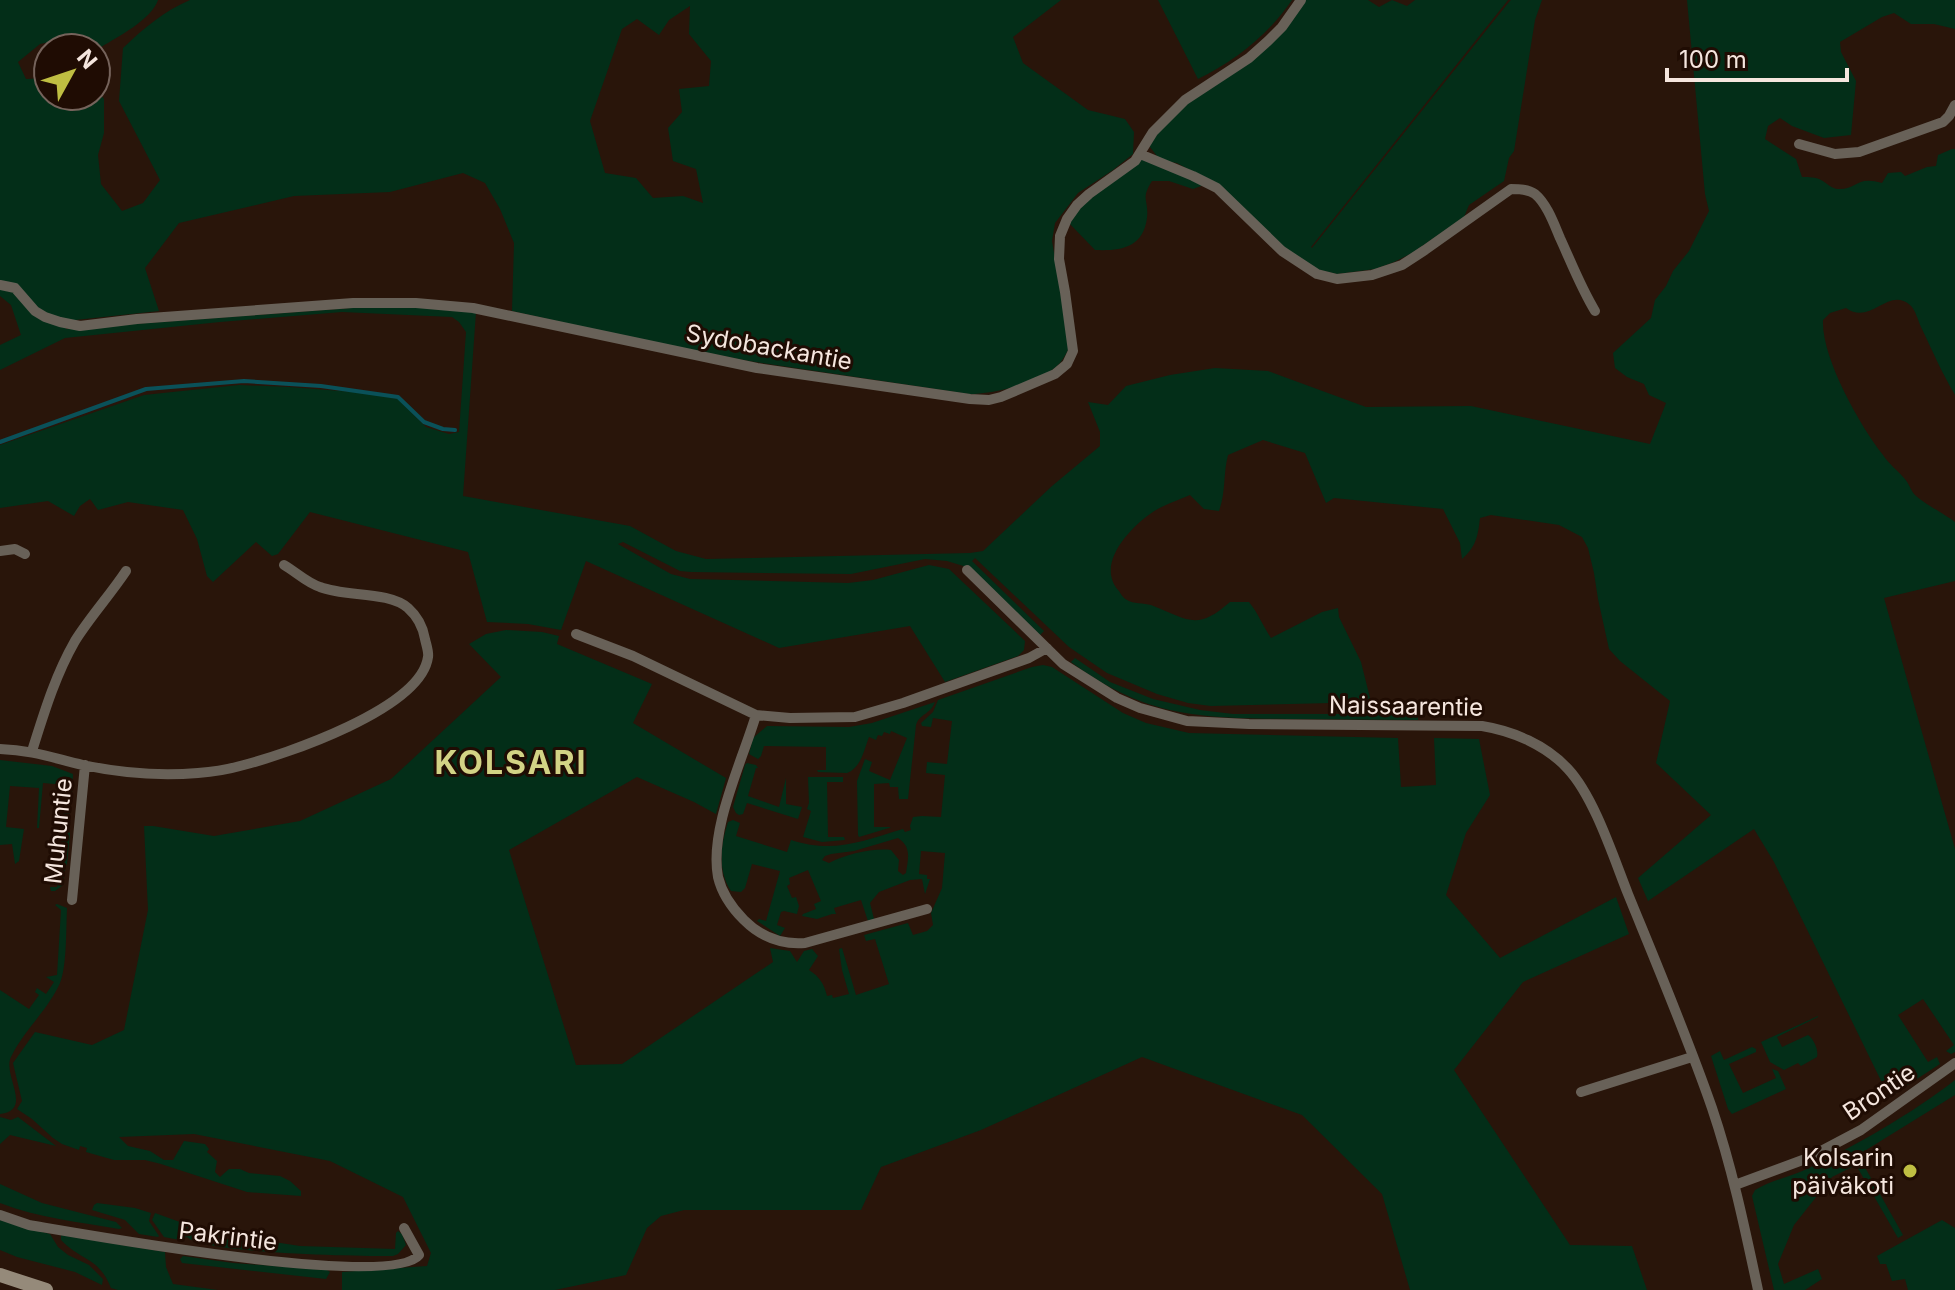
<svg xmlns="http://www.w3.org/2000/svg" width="1955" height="1290" viewBox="0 0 1955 1290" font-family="Inter,sans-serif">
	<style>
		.green { fill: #032e18; fill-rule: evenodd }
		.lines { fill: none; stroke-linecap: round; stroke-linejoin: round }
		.stream { stroke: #0a5159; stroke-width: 4 }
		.street { stroke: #686158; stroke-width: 10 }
		.secondary { stroke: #958a7a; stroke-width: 14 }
		.poi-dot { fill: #bfbe42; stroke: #1f0c03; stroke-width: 3 }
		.labels { text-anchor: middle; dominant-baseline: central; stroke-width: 6; stroke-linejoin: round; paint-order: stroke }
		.street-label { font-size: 24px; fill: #f5e6de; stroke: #1f0c03 }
		.poi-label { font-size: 24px; fill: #f5e6de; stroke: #1f0c03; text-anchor: end }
		.district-label { font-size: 32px; font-weight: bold; letter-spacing: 2px; fill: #d2d385; stroke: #1f0c03 }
	</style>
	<rect width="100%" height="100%" fill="#29150a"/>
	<!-- green -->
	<path class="green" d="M0 0H158C152 19 118 37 101 47L69 38 40 44 18 62 26 79 48 78V96H96V89L104 99V133L98 155 101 184 122 211 143 203 160 180 119 101 123 48C144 28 164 11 190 0H1061L1013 37 1023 63 1088 110 1125 119 1134 132 1133 154 1113 170 1078 193 1055 223 1052 241 1070 346C1067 352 1064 358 1060 363 1042 383 994 394 969 394L749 361 637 339 512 311 514 243 500 209 485 183 463 173 390 192 294 196 179 223 145 268 159 311 66 321V329L392 305 476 312 463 496 630 526 676 551 706 559 970 553 983 551 1052 486 1100 446V432L1088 402 1108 405 1126 386 1170 375 1215 368 1268 371 1366 407 1471 406 1650 444 1666 403 1649 395 1644 384 1627 377 1615 368 1613 353 1651 318 1655 300 1666 286 1673 271 1689 251 1709 211 1705 194 1687 0H1955V29L1934 24H1911L1894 13 1882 17 1840 42 1841 52 1856 81 1851 135 1824 138 1792 126 1780 118 1768 126 1765 139 1796 159 1802 177C1809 177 1816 177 1821 180 1827 183 1832 189 1838 189 1857 190 1856 175 1882 183L1888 173 1901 172 1905 176 1927 167 1936 166 1938 155 1952 149H1955V395C1942 373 1932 350 1921 327 1918 320 1915 309 1910 305 1888 286 1871 326 1846 308L1830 313 1823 320C1821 357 1860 426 1883 455 1889 464 1897 470 1904 478 1909 483 1910 489 1914 494 1921 502 1945 514 1955 522V581L1884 598 1955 849V1052L1951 1054 1946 1051 1954 1045 1923 999 1898 1015 1928 1062 1937 1057 1940 1064 1889 1097 1774 862 1754 829 1648 901 1638 878 1711 815 1656 763 1670 701 1620 661 1609 649 1598 599 1594 573 1588 548 1582 537 1559 525 1491 515 1480 518C1478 536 1476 547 1462 559L1460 543 1443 509 1334 498 1326 503 1305 453 1263 440 1228 455C1223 474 1226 492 1219 511L1204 509 1190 495C1177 501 1162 505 1150 514 1129 529 1095 565 1119 591 1121 594 1123 598 1127 600 1133 604 1144 603 1151 605 1188 619 1196 632 1230 602H1249C1258 613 1263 626 1271 638L1322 612 1338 608 1339 617 1361 662 1371 702 1211 706 1188 703 1157 694 1107 673 1069 647 975 558 972 561 1044 631 1040 635 970 568 947 561 925 559 851 574 691 572 680 571 623 542 618 544 671 574 690 579 848 583 873 580 929 565 949 569 1025 641 1024 650 1018 656 945 682 910 626 779 648 586 561 561 630 528 624 487 622 468 552 310 512 278 554 272 556 256 542 213 582 207 576 197 539 183 510 128 502 98 510 90 499 80 506 74 516 48 501 0 508V445L144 395 239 385 290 387 366 393 398 399 426 427 449 434 459 432 466 332 459 322 452 317 342 312 220 322 65 338 0 370V345L21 335 11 305 0 296ZM690 6 689 34 711 61 709 86 679 89 682 112 668 128 673 161 696 169 703 203 683 196 653 198 636 178 605 173 590 121 622 29 637 19 659 35 669 20Z
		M1158 0H1292C1269 34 1235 61 1198 79Z
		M1303 0H1368L1379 7 1392 0 1407 6 1415 0H1508L1311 247 1312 248 1509 2 1511 0H1542L1535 20 1514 151 1509 158 1504 181 1469 205 1464 217 1412 253 1394 262 1375 269 1337 274 1319 270 1285 249 1211 182 1177 163 1160 160 1150 147V140L1187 103 1246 63Z
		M1141 157 1204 185 1193 189 1169 181H1152C1140 200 1149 199 1147 218 1143 248 1121 251 1095 250L1068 222 1081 205Z
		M506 630 542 632 559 636 557 644 652 684 633 723 726 778 716 814 694 802 637 777 509 850 576 1065 622 1064 773 962 770 948 790 951 797 962 804 951 812 949 818 956 809 970C820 977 824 984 827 996L832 995 833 998 849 994 842 970 839 949 842 948 856 995 889 984 875 939 866 941 864 935 908 923 913 935 927 931 933 925 931 913 942 888 945 853 921 851 919 874 927 875V879H930L925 894 922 879 910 880 879 892 870 903 874 919 868 921 861 900 834 908 836 914H832L817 919 802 916 803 914 816 909 814 904 821 901 808 870 789 878 790 884 787 886 792 898 796 897 799 906 797 914 784 911 781 912 777 925 785 928 780 936 757 921 759 919 766 921 780 871 752 864 745 888 741 892 731 891C717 870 721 844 728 822L733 820 740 823 736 836 787 852 791 840C834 854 862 841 903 829L905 832 911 830 910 826 913 817 922 816 941 817 945 775 926 773 927 762 947 764 952 721 933 718 931 727 922 726 921 723 933 712 938 700 1032 667 1043 665 1052 667 1123 713 1146 723 1189 733 1398 738 1401 787 1436 785 1434 738 1479 739 1490 795 1466 833 1446 895 1500 958 1616 897 1629 934 1523 982 1454 1070 1570 1245 1632 1246 1647 1290H1410L1382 1194 1302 1115 1142 1057 981 1130 881 1167 861 1210H684L661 1216 647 1228 626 1275 555 1290H342V1272L427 1266 431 1253 403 1197 330 1161 194 1134 119 1137 128 1146 150 1151 164 1160H173L184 1141 205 1144 209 1149 207 1152 217 1161 215 1172 220 1177 229 1169H240L249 1173 280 1176 290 1181 301 1191V1196L247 1192 161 1164 145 1160H114L86 1152 87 1148 80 1146 79 1150 62 1144 53 1138 32 1119 17 1109 22 1101 13 1063 35 1032 92 1045 124 1030 148 910 144 826H153L214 836 300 821 391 779 501 677 469 644 486 634ZM898 838C912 847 908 859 906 873L903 875 898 871 899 860 891 850C872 848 847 854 829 863L822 860 825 856 831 854 854 851Z
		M1075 658 1110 682 1153 699 1200 710 1233 714H1418V720C1374 720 1331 719 1287 719 1199 718 1145 717 1071 662Z
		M935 702C930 715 920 713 916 725L908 799H899L898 787H890L889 783 874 784V827H891L889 828 859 837 858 835 857 781 865 759 872 762 869 771 890 780 907 738 891 731 890 734 884 732 882 736 878 735 876 740 869 737C864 750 861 768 847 773L818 772 817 770H826V747L764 746 761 756 758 759 749 754 753 738 767 726 849 727 872 723Z
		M0 760 52 766 73 774 72 793 68 796V805L70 807 68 831 70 833 67 864 65 867 63 885 55 891H51L50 887H57L66 785 43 783 39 828H37L39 788 10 786 6 827 24 829 19 861 15 864 12 844 0 845Z
		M747 763 756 765 758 768H756L748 796 779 807 786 778V804L802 807 798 819 747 803 743 814 739 815 736 813 733 807 745 765Z
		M808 777H843V782H827L828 837H844L845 840 822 842 803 837 811 811 807 809 809 803Z
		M57 904 67 908C66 928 67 966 60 983 48 1010 24 1030 11 1057 2 1075 34 1110 0 1114V990L29 1009 39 995 35 992 37 988 46 994 54 982 46 977 57 975 61 910 55 905Z
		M1818 1016V1017L1777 1037 1782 1047 1808 1035C1813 1038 1819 1050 1817 1057L1801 1066 1798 1063 1784 1070 1770 1062 1761 1042Z
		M1752 1047 1756 1049V1052L1729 1064 1743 1093 1776 1078 1772 1069 1778 1071 1786 1089 1732 1114 1728 1109 1711 1056 1720 1051 1724 1060Z
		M1955 1080V1095L1858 1155 1903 1235 1898 1238 1856 1165 1832 1177 1794 1225 1778 1264 1784 1284 1818 1269 1822 1279 1805 1290H1774L1752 1196 1755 1190C1771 1180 1790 1177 1807 1169 1855 1146 1913 1113 1955 1080Z
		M0 1117 11 1120 18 1117 56 1146 10 1135 0 1144Z
		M0 1184 42 1203 116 1222 122 1228 119 1229C79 1222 39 1218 0 1203Z
		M97 1203 135 1208 151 1213 149 1221 159 1236 158 1237 139 1234 125 1220 92 1210 94 1205Z
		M155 1213 232 1241 261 1240 300 1246 395 1249 396 1233 398 1231 402 1234 406 1245 398 1254 393 1256C360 1256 206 1254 187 1237L180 1240 164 1237 152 1220Z
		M0 1220 50 1234 58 1247 68 1255 89 1265 103 1279 102 1285 75 1272 17 1257 0 1250Z
		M1942 1220 1955 1228V1290H1908L1905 1279 1892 1281 1886 1264H1880L1877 1256Z
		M61 1235 165 1252 166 1267 173 1284 218 1290H118L111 1288C98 1256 82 1262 61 1240Z
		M183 1256 233 1263 327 1270 330 1272 326 1279 182 1263 180 1259Z"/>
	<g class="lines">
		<!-- stream -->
		<path class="stream" d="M0 442 146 389 244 381 321 386 398 397 424 422 443 429 455 430"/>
		<!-- street -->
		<path class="street" d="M1799 144 1835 154 1859 152 1943 122 1949 116 1955 105
			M1140 154 1193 176 1217 188 1282 251 1317 274 1337 279 1372 275 1402 265 1425 250 1511 189C1519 189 1528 189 1535 194 1547 204 1554 224 1560 238 1571 262 1581 288 1595 311
			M0 285 15 288 35 311 45 317 60 322 80 326 137 319 353 303H416L473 308 757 368 970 399 989 400 1001 397 1055 374 1067 364 1073 351 1065 292 1059 259 1060 236 1067 219 1077 205 1089 194 1135 161 1153 132 1185 100 1249 58 1268 41 1282 27 1301 0
			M0 551 15 549 25 554
			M967 570 1063 664 1117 698 1140 708 1187 721 1249 724 1482 726C1513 731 1546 745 1568 769 1594 797 1613 856 1628 894 1657 965 1687 1036 1712 1108 1732 1167 1745 1229 1758 1290
			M576 634 633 656 756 715
			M0 749C32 750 53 758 83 765 120 773 160 776 198 773 211 772 226 770 240 766 284 755 421 709 428 657 429 652 426 644 425 639 423 627 417 616 408 608 388 591 345 597 320 587 307 583 296 572 284 565
			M32 751C44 713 55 676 75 641 90 617 110 595 126 571
			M72 900 85 765
			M927 909 805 943C780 945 761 937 744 920 732 908 722 894 718 877 709 829 742 762 756 715L790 718 855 717 903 703 1029 658 1047 648
			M1581 1092 1692 1057
			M1735 1185 1808 1158 1861 1130 1955 1063
			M0 1215 29 1225C83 1234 392 1290 419 1255L404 1228"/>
		<!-- secondary -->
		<path class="secondary" d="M0 1275 46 1290"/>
	</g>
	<!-- markers -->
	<circle class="poi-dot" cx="1910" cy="1171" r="8"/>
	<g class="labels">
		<!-- street labels -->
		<g class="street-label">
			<text transform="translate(769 347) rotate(10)">Sydobackantie</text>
			<text transform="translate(1406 706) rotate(1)">Naissaarentie</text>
			<text transform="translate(58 831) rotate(-84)">Muhuntie</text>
			<text transform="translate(1879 1092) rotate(-34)">Brontie</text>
			<text transform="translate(228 1236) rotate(7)">Pakrintie</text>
		</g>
		<!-- poi labels -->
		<g class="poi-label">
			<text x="1894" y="1157">Kolsarin<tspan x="1894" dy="28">päiväkoti</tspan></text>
		</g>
		<!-- district labels -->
		<g class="district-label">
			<text x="511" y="762">KOLSARI</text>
		</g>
	</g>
	<!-- north arrow -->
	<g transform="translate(72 72) rotate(50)"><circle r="38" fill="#1f0c03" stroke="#75635b" stroke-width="2"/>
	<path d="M0-6L14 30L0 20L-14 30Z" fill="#bfbe42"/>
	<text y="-12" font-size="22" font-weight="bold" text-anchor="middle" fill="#f5e6de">N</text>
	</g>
	<!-- scale -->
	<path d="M1667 68v12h180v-12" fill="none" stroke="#f5e6de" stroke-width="4"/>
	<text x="1679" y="68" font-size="24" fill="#f5e6de" stroke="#1f0c03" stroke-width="6" paint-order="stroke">100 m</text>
</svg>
